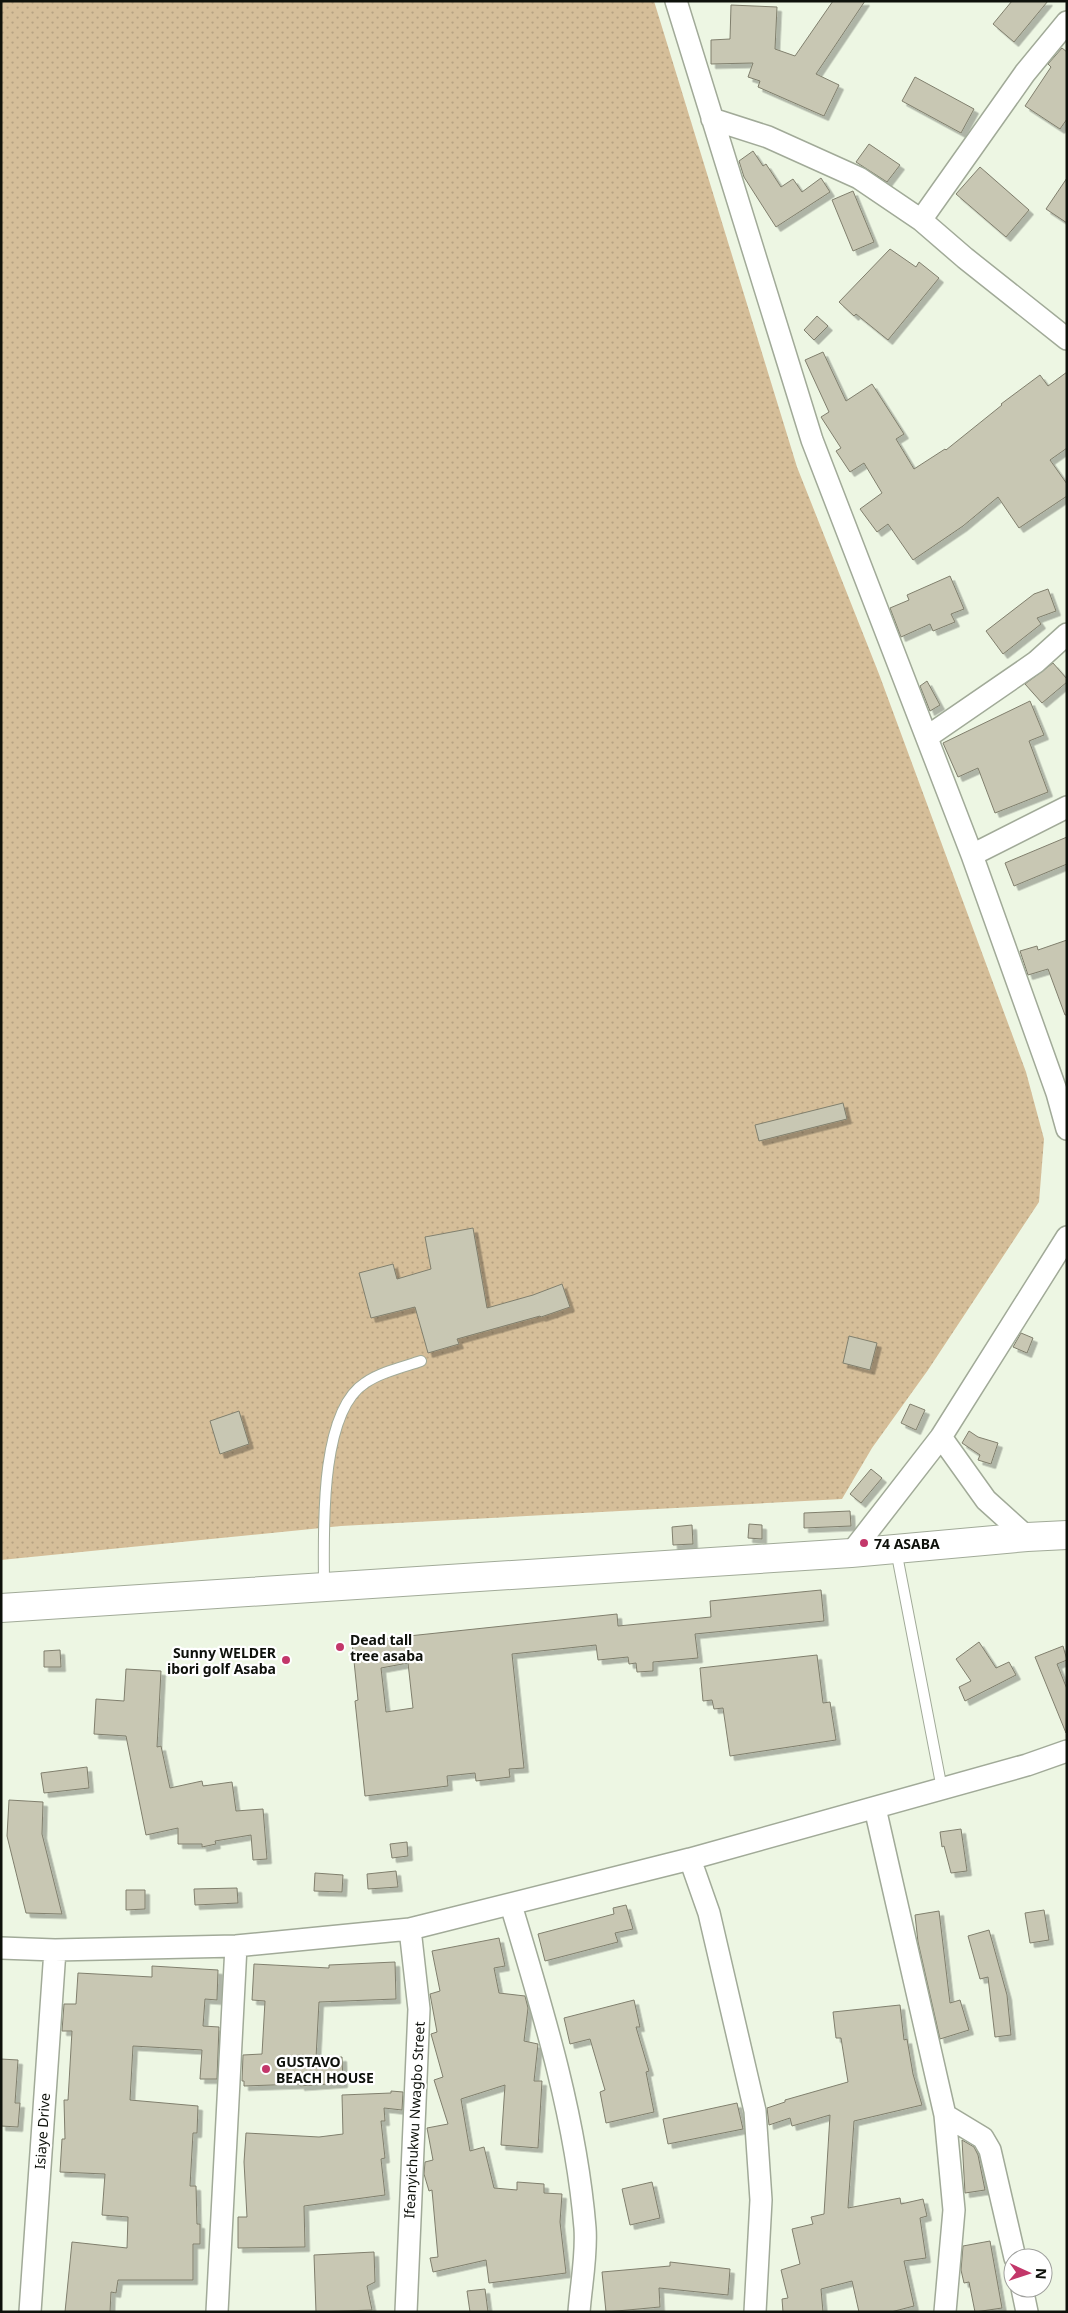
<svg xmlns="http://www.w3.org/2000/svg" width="1068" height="2313" viewBox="0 0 1068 2313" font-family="'Noto Sans',sans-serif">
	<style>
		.grass { fill: url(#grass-dots) }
		.building { fill: #c8c7b3; stroke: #807f6d; fill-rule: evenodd; filter: url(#shadow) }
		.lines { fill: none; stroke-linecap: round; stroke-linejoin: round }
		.lane-casing { stroke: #a1aa98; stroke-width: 12 }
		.street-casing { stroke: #a1aa98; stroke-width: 24 }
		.secondary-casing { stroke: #a1aa98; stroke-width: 30 }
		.lane { stroke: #fff; stroke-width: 10 }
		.street { stroke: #fff; stroke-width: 21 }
		.secondary { stroke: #fff; stroke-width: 28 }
		.poi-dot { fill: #c3376a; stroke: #fff; stroke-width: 2 }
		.labels { text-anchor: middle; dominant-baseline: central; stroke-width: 4.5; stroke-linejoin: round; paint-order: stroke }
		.poi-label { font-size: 14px; font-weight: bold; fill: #0e110b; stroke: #fff; text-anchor: start }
		.street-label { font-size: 14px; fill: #0e110b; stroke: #fff }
	</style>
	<defs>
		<pattern id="grass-dots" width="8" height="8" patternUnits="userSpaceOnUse" patternTransform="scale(1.25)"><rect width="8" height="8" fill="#d5be99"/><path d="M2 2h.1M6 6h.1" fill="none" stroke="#b6a282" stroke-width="1.8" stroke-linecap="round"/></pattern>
		<filter id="shadow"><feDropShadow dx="4.5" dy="4.5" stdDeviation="0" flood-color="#0004"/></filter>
	</defs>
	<rect width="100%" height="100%" fill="#edf6e3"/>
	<!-- grass -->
	<path class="grass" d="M1 1H654L797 467 879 674 1026 1072 1044 1139 1039 1202 928 1370 872 1448 842 1499 341 1526 1 1560Z"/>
	<!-- building -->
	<path class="building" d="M833 1H865L816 74 839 85 824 116 758 87 760 81 748 77 753 63 711 64V40L730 39 731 5 777 7 775 49 795 56Z
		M1012 1H1048L1014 42 993 24Z
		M1062 48 1067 52V119L1060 129 1025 106 1051 67 1048 64Z
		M915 77 974 109 961 133 902 101Z
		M869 144 900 165 887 182 856 162Z
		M753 151 763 166 766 164 781 187 793 179 802 192 821 178 830 192 776 227 744 177 739 161Z
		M980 167 1029 210 1006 237 956 194Z
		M1067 178V223L1046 209Z
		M853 191 874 242 853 251 832 200Z
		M890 249 916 267 919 262 939 278 888 340 856 314 854 316 839 302Z
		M817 316 828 326 814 340 804 330Z
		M823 352 846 401 872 384 904 434 896 439 914 469 945 449 946 450 1002 405 1001 404 1040 375 1048 386 1067 372V448L1050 460 1067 484V496L1019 528 998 497 963 526 913 560 888 524 877 532 860 509 882 493 864 463 850 472 836 451 841 448 821 417 829 412 805 360Z
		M950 576 964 609 951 614 955 622 933 631 930 624 901 637 890 608 909 600 907 595Z
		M1048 589 1056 611 1037 618 1041 624 1003 654 986 631 1034 594Z
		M1053 663 1067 679V682L1042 703 1025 684Z
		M927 681 940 705 930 711 920 686Z
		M1030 701 1044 735 1029 741 1048 792 995 813 978 768 958 777 943 743Z
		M1067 837V864L1014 886 1005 863Z
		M1067 940V1015H1065L1048 969 1028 975 1020 951 1037 946 1038 950Z
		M843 1103 847 1119 759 1141 755 1125Z
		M473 1228 487 1308 533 1295 562 1284 570 1307 541 1317 540 1316 457 1339 459 1344 428 1353 415 1307 371 1318 359 1273 393 1264 397 1279 431 1269 425 1237Z
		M1021 1333 1033 1338 1027 1353 1013 1347Z
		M849 1336 877 1343 870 1370 843 1363Z
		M910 1404 925 1410 916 1430 901 1423Z
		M239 1411 249 1444 220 1454 210 1421Z
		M969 1431 978 1437 998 1443 991 1464 978 1460 980 1455 962 1443Z
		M871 1469 882 1478 861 1503 850 1494Z
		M850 1511 851 1526 804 1528V1513Z
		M749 1524 762 1525V1539L748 1538Z
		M692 1525 693 1544 673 1545 672 1527Z
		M821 1590 824 1621 695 1634 698 1658 653 1662V1671L637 1672 636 1663 629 1664 628 1657 598 1660 596 1645 512 1654 524 1768 509 1769 510 1777 476 1781 475 1773 447 1776 448 1786 365 1796 355 1701 358 1700 352 1642 617 1614 618 1626 711 1617 710 1601ZM408 1663 413 1708 386 1712 381 1668Z
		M979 1642 996 1668 1009 1662 1016 1675 965 1701 959 1687 971 1681 956 1659Z
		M1063 1646 1067 1660 1057 1664 1067 1689 1066 1733 1035 1657Z
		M60 1650 61 1667H44V1651Z
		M817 1655 823 1703 830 1702 836 1740 730 1756 723 1708 714 1709 712 1700 703 1701 700 1668Z
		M126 1669 161 1671 157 1747 161 1746 170 1788 202 1781 203 1786 232 1782 236 1811 263 1809 267 1859 253 1860 251 1835 215 1841 216 1844 202 1847V1844H178V1828L146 1835 126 1736 94 1734 96 1699 124 1701Z
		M87 1767 89 1788 44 1793 41 1773Z
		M9 1800 43 1802 42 1834 62 1914 26 1913 7 1836Z
		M961 1829 967 1871 951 1873 944 1846 942 1847 940 1832Z
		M407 1842 408 1856 392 1858 390 1844Z
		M396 1871 398 1887 368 1889 367 1874Z
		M315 1873 343 1875 342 1892 314 1891Z
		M237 1888 238 1903 195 1905 194 1889Z
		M126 1890H145V1909L126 1910Z
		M626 1905 633 1929 615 1933 618 1942 545 1961 538 1934 614 1914 613 1908Z
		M1044 1910 1049 1940 1030 1943 1025 1913Z
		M939 1911 950 2003 960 2000 969 2030 940 2039 918 1942 915 1915Z
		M989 1930 1007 1995 1011 2035 995 2037 988 1977 980 1979 968 1936Z
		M499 1938 505 1966 494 1968 499 1993 525 1996 528 2008 524 2041 538 2044 534 2081H542L538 2148 501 2145 505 2085 461 2099 470 2151 484 2147 494 2188 517 2190V2182L544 2184V2193L562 2194 560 2222 566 2273 489 2283 486 2260 433 2272 430 2258 438 2257 432 2190 429 2191 424 2174 425 2162 433 2160 427 2128 448 2124 434 2080 443 2077 431 2034 437 2032 430 1994 440 1991 432 1951Z
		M395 1962 396 1999 319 2002 316 2058 342 2057 343 2083 300 2086V2084L244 2086V2081H242L243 2055 262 2054 265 2001 252 2000 254 1964 329 1968V1965Z
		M152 1966 218 1970 217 2000 205 1999 203 2026 219 2027 217 2079H200L202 2050 133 2046 130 2100 198 2106 197 2133H193L190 2186H196L197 2224H200V2244H193V2280H118L116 2293 111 2292 110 2312H65L72 2242 127 2248 128 2217 102 2215 105 2174 60 2172 62 2139H65L64 2100H68L72 2031H62L64 2004H76L78 1973 152 1977Z
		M634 2000 640 2027H636L649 2071 646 2072 654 2112 606 2123 600 2092 605 2090 590 2039 570 2044 564 2018Z
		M900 2005 904 2040 907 2039 913 2074 922 2105 854 2121 848 2208 900 2198 901 2204 923 2199 927 2216 920 2218 926 2258 904 2261 914 2306 891 2312H859L852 2281 821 2289 823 2312H783L782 2299 788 2298 781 2270 800 2264 792 2229 813 2224 811 2217 824 2214 830 2115 792 2126 790 2118 769 2125 767 2108 785 2102V2100L848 2082 841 2038H836L833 2012Z
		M1 2059 18 2060 15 2103H20L18 2127 1 2126Z
		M391 2091 403 2092 402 2110 384 2108 385 2121H381L385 2158 381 2159 385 2195 304 2206 305 2247 238 2248V2217H247L244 2162 246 2133 319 2137 343 2134 342 2095 391 2093Z
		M737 2103 743 2129 668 2144 663 2119Z
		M962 2140 974 2147 978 2155 985 2190 965 2193Z
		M652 2182 660 2218 630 2225 622 2189Z
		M990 2241 1002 2308 975 2312 969 2282 964 2283 961 2270 963 2246Z
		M374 2252 375 2282 367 2286 372 2310 316 2312 314 2255Z
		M670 2262 730 2269 728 2295 659 2288 660 2307 606 2312 602 2272 670 2266Z
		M485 2289 488 2312H470L467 2291Z"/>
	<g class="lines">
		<!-- lane casing -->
		<g class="lane-casing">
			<path id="lane" d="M896 1550 942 1789
				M324 1587C324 1537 318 1413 365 1383 381 1372 403 1367 421 1361"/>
		</g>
		<!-- street casing -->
		<g class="street-casing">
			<path id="street" d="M676 1 812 440 972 855 1057 1093 1067 1129
				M712 119 768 137 859 178 921 220 965 258 1067 339
				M921 220 1025 73 1067 22
				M927 737 1036 662 1067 634
				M972 855 1067 807
				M941 1437 986 1500 1027 1537
				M851 1553 941 1437 1067 1237
				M875 1808 945 2115 954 2210 945 2312
				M690 1859 709 1913 755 2111 761 2200 755 2312
				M511 1905C543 2011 576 2118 585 2228 587 2255 581 2285 579 2312
				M1 1948 55 1950 236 1946 410 1929 690 1859 1027 1765 1067 1751
				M945 2115 983 2138 990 2150 1015 2258
				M1022 2288 1027 2312
				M30 2312 55 1950
				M217 2312 236 1946
				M406 2312 419 2009 410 1929"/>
		</g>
		<!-- secondary casing -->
		<g class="secondary-casing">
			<path id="secondary" d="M1 1608 851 1553 1027 1537 1067 1535"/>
		</g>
		<!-- lane -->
		<use href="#lane" class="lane"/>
		<!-- street -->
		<use href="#street" class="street"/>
		<!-- secondary -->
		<use href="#secondary" class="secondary"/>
	</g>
	<!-- markers -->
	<g class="poi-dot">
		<circle cx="864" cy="1543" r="5"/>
		<circle cx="340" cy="1647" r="5"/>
		<circle cx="286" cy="1660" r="5"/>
		<circle cx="266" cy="2069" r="5"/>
	</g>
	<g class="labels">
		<!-- poi labels -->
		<g class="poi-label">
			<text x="874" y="1543">74 ASABA</text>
			<text x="350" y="1639">Dead tall<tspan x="350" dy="16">tree asaba</tspan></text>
			<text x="276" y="1652" text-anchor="end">Sunny WELDER<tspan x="276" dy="16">ibori golf Asaba</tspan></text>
			<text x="276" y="2061">GUSTAVO<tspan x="276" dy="16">BEACH HOUSE</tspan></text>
		</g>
		<!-- street labels -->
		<g class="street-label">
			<text transform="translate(414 2120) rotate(-87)">Ifeanyichukwu Nwagbo Street</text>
			<text transform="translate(42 2131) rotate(-86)">Isiaye Drive</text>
		</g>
	</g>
	<!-- border -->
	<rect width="1068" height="2313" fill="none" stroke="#0e110b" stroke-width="5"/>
	<!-- north arrow -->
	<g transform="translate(1028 2273) rotate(93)"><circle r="24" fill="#ffffff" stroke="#9fa09d"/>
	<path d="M0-4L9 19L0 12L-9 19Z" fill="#c3376a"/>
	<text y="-8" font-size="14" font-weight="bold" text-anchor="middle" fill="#0e110b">N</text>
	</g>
</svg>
